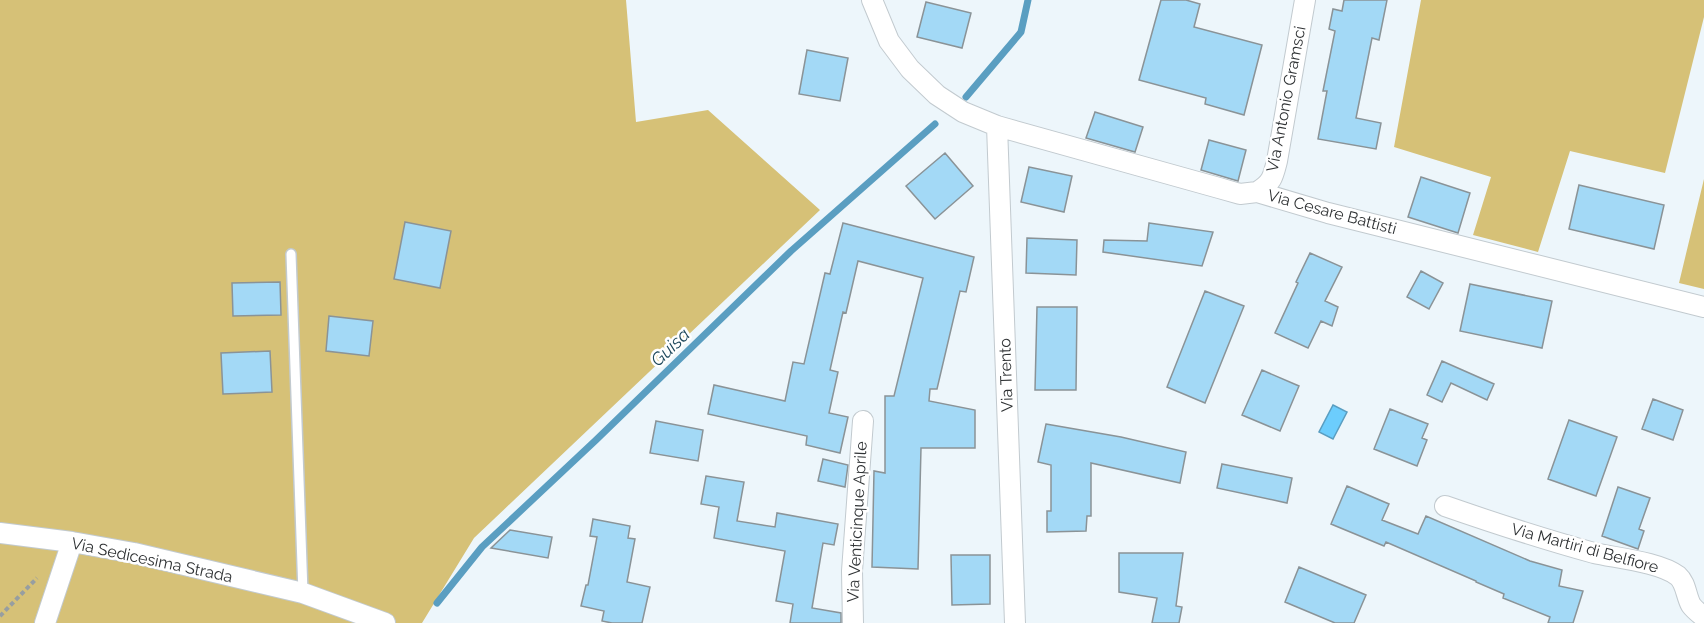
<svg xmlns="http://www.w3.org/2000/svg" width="1704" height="623" viewBox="0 0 1704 623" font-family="Raleway,sans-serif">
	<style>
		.green { fill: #d6c177 }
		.water { fill: #6ccdfd; stroke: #5a9ec1; stroke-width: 1.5 }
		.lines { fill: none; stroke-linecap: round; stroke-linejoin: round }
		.stream { stroke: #5a9ec1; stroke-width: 7 }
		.building { fill: #a3d9f6; stroke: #8a9397; stroke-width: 1.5 }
		.service-casing { stroke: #c2cacf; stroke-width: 12 }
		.minor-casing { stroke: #c2cacf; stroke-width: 22 }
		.path { stroke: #979ea1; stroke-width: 4; stroke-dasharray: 4.5 3; stroke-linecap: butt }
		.service { stroke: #fff; stroke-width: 9 }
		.minor { stroke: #fff; stroke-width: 20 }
		.labels { text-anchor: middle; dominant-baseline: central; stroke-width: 5; stroke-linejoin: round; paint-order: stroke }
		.street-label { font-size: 16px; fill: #2f3234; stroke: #fff }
		.water-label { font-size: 18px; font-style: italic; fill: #1e485c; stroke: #fff }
	</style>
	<rect width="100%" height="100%" fill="#edf6fb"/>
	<!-- green -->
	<path class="green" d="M0 0H626L636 122 708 110 820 210 474 538 422 623H0Z
		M1421 0H1704V17L1665 173 1570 151 1538 252 1473 235 1491 177 1394 147Z
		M1704 179V289L1679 283Z"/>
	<!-- water -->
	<path class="water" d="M1333 405 1347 412 1333 439 1319 432Z"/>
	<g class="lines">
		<!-- stream -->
		<path class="stream" d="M966 97 1021 32 1028 0
			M437 603 482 547 596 440 791 251 935 124"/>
	</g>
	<!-- building -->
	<path class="building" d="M1161 0H1186L1200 4 1194 27 1262 45 1244 115 1205 104 1206 98 1139 80Z
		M1344 0H1387L1379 40 1372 38 1356 118 1381 123 1376 149 1318 139 1327 91H1323L1335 31 1329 29 1333 9 1342 11Z
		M926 2 971 13 962 48 917 37Z
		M807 50 848 58 840 101 799 94Z
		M1095 112 1143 127 1135 152 1086 138Z
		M1209 140 1246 150 1238 181 1201 170Z
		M945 153 973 186 935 219 906 186Z
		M1029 167 1072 176 1064 212 1021 202Z
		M1421 177 1470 193 1458 233 1408 217Z
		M1579 185 1664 205 1654 249 1569 229Z
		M405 222 451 231 440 288 394 279Z
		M843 223 974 257 966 292 960 291 937 389H930L929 401 975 410V448H921L918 569 872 567 874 471 885 473V396H894L923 278 858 261 846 313 843 312 830 370 838 372 829 413 848 417 840 453 806 445 807 436 708 414 714 385 785 401 793 362 804 364 825 273 830 274Z
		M1149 223 1213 232 1202 266 1103 252 1104 240 1147 241Z
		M1027 238 1077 240 1076 275 1026 273Z
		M1310 253 1342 267 1325 301 1338 307 1332 326 1321 321 1308 348 1275 333 1298 283 1296 282Z
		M1421 271 1443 283 1429 309 1407 297Z
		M280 282 281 315 233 316 232 283Z
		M1470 284 1552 301 1542 348 1460 331Z
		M1205 291 1244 306 1205 403 1167 387Z
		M1037 307H1077L1076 390H1035Z
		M329 316 373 321 369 356 326 351Z
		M270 351 272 392 223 394 221 353Z
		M1442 361 1494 384 1487 400 1451 383 1442 402 1427 395Z
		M1262 370 1299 386 1280 431 1242 415Z
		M1653 399 1683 410 1673 440 1642 429Z
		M1390 409 1428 424 1422 438 1427 440 1417 466 1374 449Z
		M1569 420 1617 437 1596 496 1548 479Z
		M656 421 703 430 698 461 650 453Z
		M1046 424 1121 437 1186 452 1180 483 1091 463V516H1087L1086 531 1047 532V511H1051V465L1038 462Z
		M823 459 848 465 845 487 818 481Z
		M1222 464 1292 478 1287 503 1217 488Z
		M706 476 744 482 737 521 775 527 777 513 838 524 834 545 823 543 812 608 841 613V623H790L793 604 776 601 785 551 714 538 719 507 701 504Z
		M1347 486 1389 504 1382 520 1418 534 1426 516 1530 561 1562 570 1559 586 1583 591 1573 623H1548L1550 617 1503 598 1504 594 1476 582V581L1386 542 1384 546 1331 524Z
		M1618 487 1650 498 1639 529 1644 531 1638 549 1602 536Z
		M593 519 630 526 628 538 635 539 627 582 650 587 642 623H612L602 621 604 611 581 606 586 585H588L597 537 590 536Z
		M510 530 552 537 548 558 491 548Z
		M1119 553H1183L1176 606 1182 607 1179 623H1152L1157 598 1119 592Z
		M951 555H990V604L952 605Z
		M1299 567 1366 595 1354 623H1335L1285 602Z"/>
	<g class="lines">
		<!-- service casing -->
		<g class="service-casing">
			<path id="service" d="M291 254 303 593"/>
		</g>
		<!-- minor casing -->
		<g class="minor-casing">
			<path id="minor" d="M872 0 889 41 910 69 937 95 963 112 997 126 1219 188 1240 194 1257 192 1328 213 1704 307
				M997 126 1015 623
				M1257 192C1272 183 1273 177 1277 161L1305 0
				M1445 506C1494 523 1543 539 1594 553 1616 558 1660 562 1678 576 1686 583 1686 596 1691 605 1694 609 1700 614 1704 617
				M0 533 72 542 134 553 303 593 385 623
				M45 623 72 542
				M853 623 852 571 863 421"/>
		</g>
		<!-- path -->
		<path class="path" d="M0 616 37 578"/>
		<!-- service -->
		<use href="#service" class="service"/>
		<!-- minor -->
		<use href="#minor" class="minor"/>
	</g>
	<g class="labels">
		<!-- street labels -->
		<g class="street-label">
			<text transform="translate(1286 99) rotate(-79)">Via Antonio Gramsci</text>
			<text transform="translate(1332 212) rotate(15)">Via Cesare Battisti</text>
			<text transform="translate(1006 375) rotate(-92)">Via Trento</text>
			<text transform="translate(857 522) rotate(-87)">Via Venticinque Aprile</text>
			<text transform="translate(1585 548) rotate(15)">Via Martiri di Belfiore</text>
			<text transform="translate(152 560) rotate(12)">Via Sedicesima Strada</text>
		</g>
		<!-- water labels -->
		<g class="water-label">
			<text transform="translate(670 347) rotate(-44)">Guisa</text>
		</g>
	</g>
</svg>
